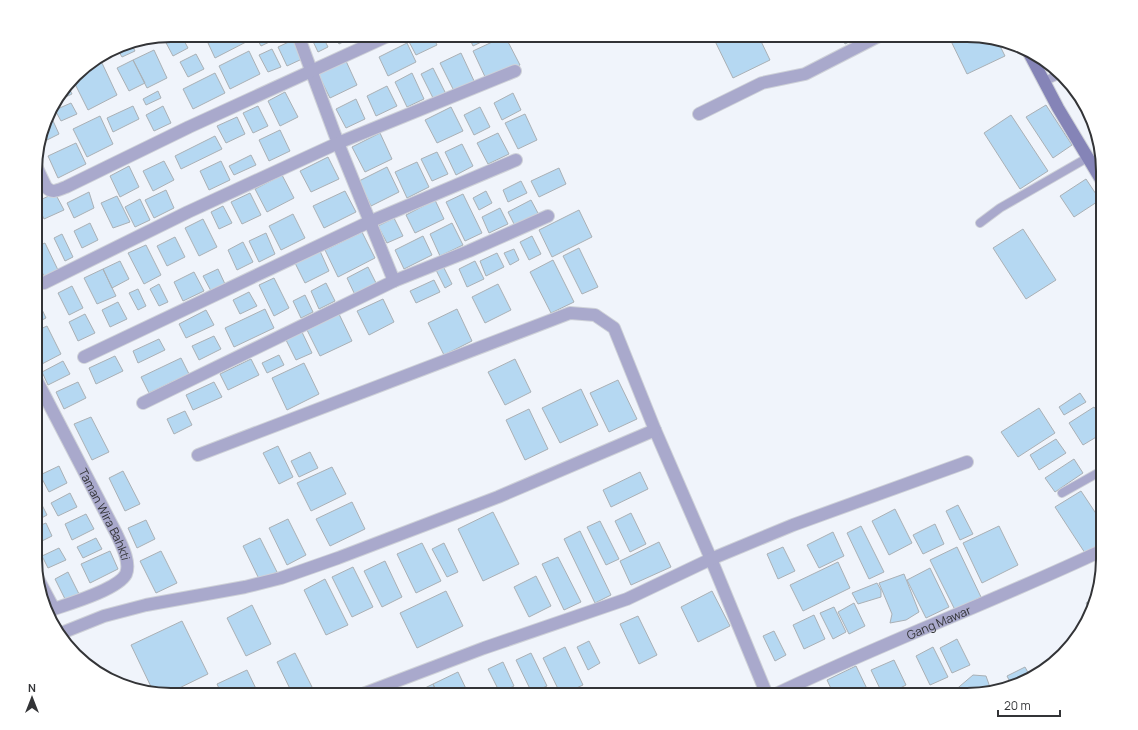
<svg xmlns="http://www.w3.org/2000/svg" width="1138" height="730" viewBox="0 0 1138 730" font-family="Manrope,sans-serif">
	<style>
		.building { fill: #b5d8f2; stroke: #aab0b5 }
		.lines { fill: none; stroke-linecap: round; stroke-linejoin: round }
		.lane-casing { stroke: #ced1d8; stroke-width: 10 }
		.street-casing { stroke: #ced1d8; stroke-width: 14 }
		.secondary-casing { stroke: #ced1d8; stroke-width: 14 }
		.lane { stroke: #a9a9cc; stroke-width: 8 }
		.street { stroke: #a9a9cc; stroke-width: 12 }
		.secondary { stroke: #8584b7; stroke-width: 12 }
		.labels { text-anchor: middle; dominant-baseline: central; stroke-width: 4; stroke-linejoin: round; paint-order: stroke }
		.street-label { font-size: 12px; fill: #333437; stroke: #fff }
		.rim { fill: none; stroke: #333437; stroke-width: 2 }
	</style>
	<rect width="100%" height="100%" fill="#f0f4fb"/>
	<!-- building -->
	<path class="building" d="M173 35H181L188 48 173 56 164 39Z
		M224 35H245L248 41 215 58 208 43Z
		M255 35H281L282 36 261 46Z
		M310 35H322L328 47 318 52Z
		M334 35H344L347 40 339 44Z
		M355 35H365L357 39Z
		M407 35H432L437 45 416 55 406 36Z
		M441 35H452L443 39Z
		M468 35H496L473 46Z
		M712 35H758L770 60 733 78Z
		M841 35H863L845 44Z
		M948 35H967L997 40 1005 56 967 74Z
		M505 36 520 65 487 81 473 51Z
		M293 40 302 59 287 66 278 47Z
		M131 43 135 51 122 57 116 47Z
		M407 43 416 62 388 76 379 57Z
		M272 49 281 67 268 72 259 55Z
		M154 50 167 78 147 88 133 60Z
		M249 51 260 74 230 89 219 66Z
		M461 53 475 83 455 93 440 63Z
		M196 54 204 69 188 77 180 62Z
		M133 60 145 83 129 91 117 68Z
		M346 61 357 85 330 98 318 74Z
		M102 63 117 95 88 110 73 80 76 75Z
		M433 68 446 94 434 100 421 74Z
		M215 73 225 93 193 109 183 89Z
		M412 73 424 99 407 107 395 82Z
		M68 86 72 94 57 101Z
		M387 86 397 106 376 116 367 96Z
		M158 91 161 98 146 105 143 99Z
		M285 92 298 117 280 126 268 101Z
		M513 93 521 110 502 120 494 103Z
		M356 99 365 119 346 128 336 109Z
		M71 103 77 114 61 121 55 110Z
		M1046 105 1072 145 1053 158 1026 117Z
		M133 106 139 119 113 132 107 118Z
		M163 106 171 123 154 131 146 115Z
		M258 106 268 126 253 133 243 113Z
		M451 107 463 131 437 143 425 120Z
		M480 107 490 127 474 135 464 115Z
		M49 112 59 134 47 140 43 132Z
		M525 114 537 140 518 149 505 123Z
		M1011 115 1048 171 1020 189 984 133Z
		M100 116 113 144 87 157 73 129Z
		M237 117 245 134 226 143 217 126Z
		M280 130 290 151 269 161 259 140Z
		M380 133 392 159 365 172 352 147Z
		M498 133 509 154 488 164 477 143Z
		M215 136 222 149 181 169 175 156Z
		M76 143 86 164 58 178 48 156Z
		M462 144 473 166 456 175 445 152Z
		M437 152 448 174 432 181 421 159Z
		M251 155 256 165 234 175 229 166Z
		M328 157 339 179 311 192 300 171Z
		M164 161 174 180 153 191 143 171Z
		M221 161 230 180 209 190 200 171Z
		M417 162 429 187 407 198 395 172Z
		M129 166 139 187 120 197 110 176Z
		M387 167 399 192 371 206 359 181Z
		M559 168 566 184 539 197 531 181Z
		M282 175 294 198 267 212 255 189Z
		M1086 179 1100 200 1074 217 1060 196Z
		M521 181 527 193 508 202 503 190Z
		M166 190 174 208 154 218 145 200Z
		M345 191 356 212 324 228 313 206Z
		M486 191 492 203 479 210 473 198Z
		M89 192 94 208 74 218 67 203Z
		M55 193 64 210 44 219 36 202Z
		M250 193 261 215 242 224 231 202Z
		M463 194 482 233 465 241 446 202Z
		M117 196 130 222 113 228 101 203Z
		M140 199 150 220 135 227 125 207Z
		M435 200 444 219 415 233 406 215Z
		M531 200 539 215 515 226 508 212Z
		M223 206 232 223 219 229 211 212Z
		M500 208 508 224 489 233 482 217Z
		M579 210 592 237 552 257 539 230Z
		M293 214 305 238 281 250 269 226Z
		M394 218 403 236 387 243 378 226Z
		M203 219 217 247 199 256 185 228Z
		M90 223 98 240 82 248 74 231Z
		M452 223 463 245 440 256 430 234Z
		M1023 229 1056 280 1026 299 993 248Z
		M362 232 375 258 338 277 325 250Z
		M266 233 275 254 259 262 249 241Z
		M62 234 73 257 65 261 54 238Z
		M423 236 432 255 404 269 395 250Z
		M532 236 541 254 529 260 520 242Z
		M175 237 185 257 167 266 157 246Z
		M243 242 253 262 237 270 228 250Z
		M45 243 58 270 44 276 36 260V247Z
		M146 245 161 275 144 284 128 253Z
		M579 248 598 287 582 294 563 256Z
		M514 249 519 260 510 265 504 253Z
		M320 251 329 271 305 283 295 263Z
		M497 253 504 267 486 276 480 261Z
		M553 260 574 302 551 313 530 272Z
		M120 261 129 279 112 288 103 269Z
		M475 261 484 279 467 287 459 269Z
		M443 266 452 284 445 288 436 270Z
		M368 267 378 287 356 297 347 278Z
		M103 269 116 296 97 304 84 278Z
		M218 269 225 284 211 291 203 276Z
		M194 272 204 291 183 301 174 282Z
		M274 278 289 308 274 316 259 285Z
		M434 280 440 292 416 303 410 291Z
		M326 283 335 301 319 309 311 291Z
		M159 284 168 302 159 306 150 289Z
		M498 284 511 310 485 323 472 297Z
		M72 286 83 308 69 315 58 293Z
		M138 289 146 306 138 310 129 293Z
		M249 292 257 306 240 314 233 300Z
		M305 295 313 312 301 318 293 301Z
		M383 299 394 322 369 335 357 311Z
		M38 301 46 318 36 323V302Z
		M118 302 127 319 110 327 102 310Z
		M265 309 274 328 234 347 225 328Z
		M457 309 472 341 444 355 428 323Z
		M206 310 214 325 186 338 179 324Z
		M85 314 95 333 78 341 69 322Z
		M339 314 352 341 320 356 307 330Z
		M47 326 61 354 40 365 36 357V331Z
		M301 330 312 353 296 360 285 338Z
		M214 336 221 349 199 360 192 346Z
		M159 339 165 350 138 363 133 351Z
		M279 355 284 365 267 373 262 363Z
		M115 356 123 371 96 384 89 368Z
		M181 358 189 374 149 393 141 377Z
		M251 359 259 375 228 390 220 374Z
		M515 359 531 392 505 405 488 372Z
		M63 361 70 374 48 385 42 372Z
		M304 363 319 394 287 410 272 378Z
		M618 380 637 419 609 432 590 393Z
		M78 382 86 398 64 409 56 392Z
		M214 382 222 397 193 410 186 395Z
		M581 389 598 425 560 443 542 408Z
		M1080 393 1086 402 1064 415 1059 407Z
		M1094 407 1103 419V433L1083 445 1069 423Z
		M1039 408 1055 433 1018 457 1001 432Z
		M529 409 548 449 525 460 506 420Z
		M185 411 192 425 174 434 167 419Z
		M91 417 109 452 92 460 74 424Z
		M1056 439 1066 453 1039 470 1030 455Z
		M278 446 293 477 279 484 263 453Z
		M310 452 318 468 299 477 291 461Z
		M36 454 42 465 36 467Z
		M1074 459 1083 473 1055 492 1045 478Z
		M59 466 67 483 49 492 40 475Z
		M332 467 346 494 311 511 297 483Z
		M123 471 140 504 125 511 109 478Z
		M640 472 648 489 611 507 603 490Z
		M1081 491 1103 524V542L1085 553 1055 507Z
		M70 493 77 507 58 516 51 503Z
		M39 499 47 515 36 521V500Z
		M352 502 365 529 330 546 316 519Z
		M958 505 973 534 960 540 946 511Z
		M895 509 912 543 889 555 872 521Z
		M493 512 519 564 483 581 458 529Z
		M631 513 646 544 630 552 615 521Z
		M86 514 94 529 72 540 65 524Z
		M288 519 306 555 287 565 269 528Z
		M146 520 155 539 137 548 128 528Z
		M600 521 619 559 606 565 587 527Z
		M46 523 52 536 38 543 36 540V527Z
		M935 524 944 544 923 554 913 535Z
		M861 526 884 572 869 579 847 533Z
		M999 526 1018 565 982 583 963 543Z
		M580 531 611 595 595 603 564 539Z
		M833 532 844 556 819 568 807 545Z
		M96 538 102 549 83 558 77 547Z
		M260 538 277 572 260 581 243 546Z
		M659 542 671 567 631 585 620 561Z
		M422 543 441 581 416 593 397 554Z
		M444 543 458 572 447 577 432 549Z
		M783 547 795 571 778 579 767 554Z
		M957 547 981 597 955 610 930 560Z
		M59 548 66 560 48 568 42 556Z
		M110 551 118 569 90 583 81 564Z
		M161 551 177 583 156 593 140 561Z
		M558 557 581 602 564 610 542 564Z
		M385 561 402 597 382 607 364 571Z
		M838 562 850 588 803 611 790 585Z
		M353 567 373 607 352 617 332 577Z
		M930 568 949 607 926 618 907 580Z
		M68 572 79 594 66 601 55 579Z
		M904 574 919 612 906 620 890 623 892 614 879 583Z
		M536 576 551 606 529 617 514 587Z
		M325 579 348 625 326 635 304 590Z
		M877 583 881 590V597L858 604 852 593Z
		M446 591 463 626 417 648 400 613Z
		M712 591 730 626 698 642 681 607Z
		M1092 599 1089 608 1086 603Z
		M854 603 865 626 849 634 838 612Z
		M252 605 271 644 246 656 227 618Z
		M834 607 846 632 833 639 820 613Z
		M814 615 825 639 804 649 793 625Z
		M638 616 657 655 639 664 620 624Z
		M182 621 208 674 167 694 154 693 131 645Z
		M774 631 786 655 775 661 763 636Z
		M957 639 970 665 952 673 940 648Z
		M589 641 600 663 588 670 577 647Z
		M565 647 583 685 561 695 543 658Z
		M933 647 948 677 930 685 916 656Z
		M295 653 316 695H293L277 662Z
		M531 653 547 686 532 693 516 660Z
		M894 660 906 685 887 695H883L871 670Z
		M503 662 514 686 500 693 488 669Z
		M856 666 870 695H834L827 680Z
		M1025 667 1031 678 1011 684 1007 676Z
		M247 670 259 695H222L217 684Z
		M458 672 469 695H438L433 684Z
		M973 675 986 676 991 690 975 695H954L953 692Z
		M433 684 438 695H411Z
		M946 690 949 695H937Z"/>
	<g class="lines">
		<!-- lane casing -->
		<g class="lane-casing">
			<path id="lane" d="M1045 81 1058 75
				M980 223 1000 208 1087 158
				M1062 493 1103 470"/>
		</g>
		<!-- street casing -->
		<g class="street-casing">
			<g id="street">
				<path d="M298 35 338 143 394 281"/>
				<path d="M699 114 762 83 805 74 881 35"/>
				<path d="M36 166 46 187C52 194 58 190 66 187L189 127 390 35"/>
				<path d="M44 283 188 212 338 143 515 71"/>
				<path d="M84 357 369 222 516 160"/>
				<path id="s1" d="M36 379 116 533C121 544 131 562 126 574 118 590 65 605 48 611"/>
				<path d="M143 403 394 281 469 251 548 216"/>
				<path d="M198 455 570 313 595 315 614 328 655 430 711 559 767 695"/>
				<path d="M36 575 54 609"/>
				<path d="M59 634 104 616 146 605 245 587 281 578 338 558 498 497 655 430"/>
				<path d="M360 695 484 648 627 599 711 559 793 525 967 462"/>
				<path id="s2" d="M774 695C882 643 995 601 1103 550"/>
			</g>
		</g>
		<!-- secondary casing -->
		<g class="secondary-casing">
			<path id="secondary" d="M1028 51 1058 108 1103 183"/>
		</g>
		<!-- lane -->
		<use href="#lane" class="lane"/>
		<!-- street -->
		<use href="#street" class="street"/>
		<!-- secondary -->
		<use href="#secondary" class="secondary"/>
	</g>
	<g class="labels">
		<!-- street labels -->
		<g class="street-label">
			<text stroke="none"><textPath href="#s1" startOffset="152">Taman Wira Bahkti</textPath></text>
			<text stroke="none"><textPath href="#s2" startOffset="180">Gang Mawar</textPath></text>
		</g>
	</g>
	<!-- crop -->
	<path d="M0 0H1138V730H0ZM171 42H967A129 129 0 0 1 1096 171V559A129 129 0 0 1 967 688H171A129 129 0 0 1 42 559V171A129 129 0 0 1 171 42Z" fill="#fff" fill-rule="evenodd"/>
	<path class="rim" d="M171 42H967A129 129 0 0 1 1096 171V559A129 129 0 0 1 967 688H171A129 129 0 0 1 42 559V171A129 129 0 0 1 171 42Z"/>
	<!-- north arrow -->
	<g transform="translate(32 698)" stroke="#ffffff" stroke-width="3" paint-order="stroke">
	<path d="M0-3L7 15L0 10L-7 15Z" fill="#333437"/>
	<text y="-6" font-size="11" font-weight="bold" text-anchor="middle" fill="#333437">N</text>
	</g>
	<!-- scale -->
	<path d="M998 710v6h62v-6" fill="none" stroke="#333437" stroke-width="2"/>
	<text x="1004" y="710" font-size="12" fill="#333437" stroke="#ffffff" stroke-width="3" paint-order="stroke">20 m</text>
</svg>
